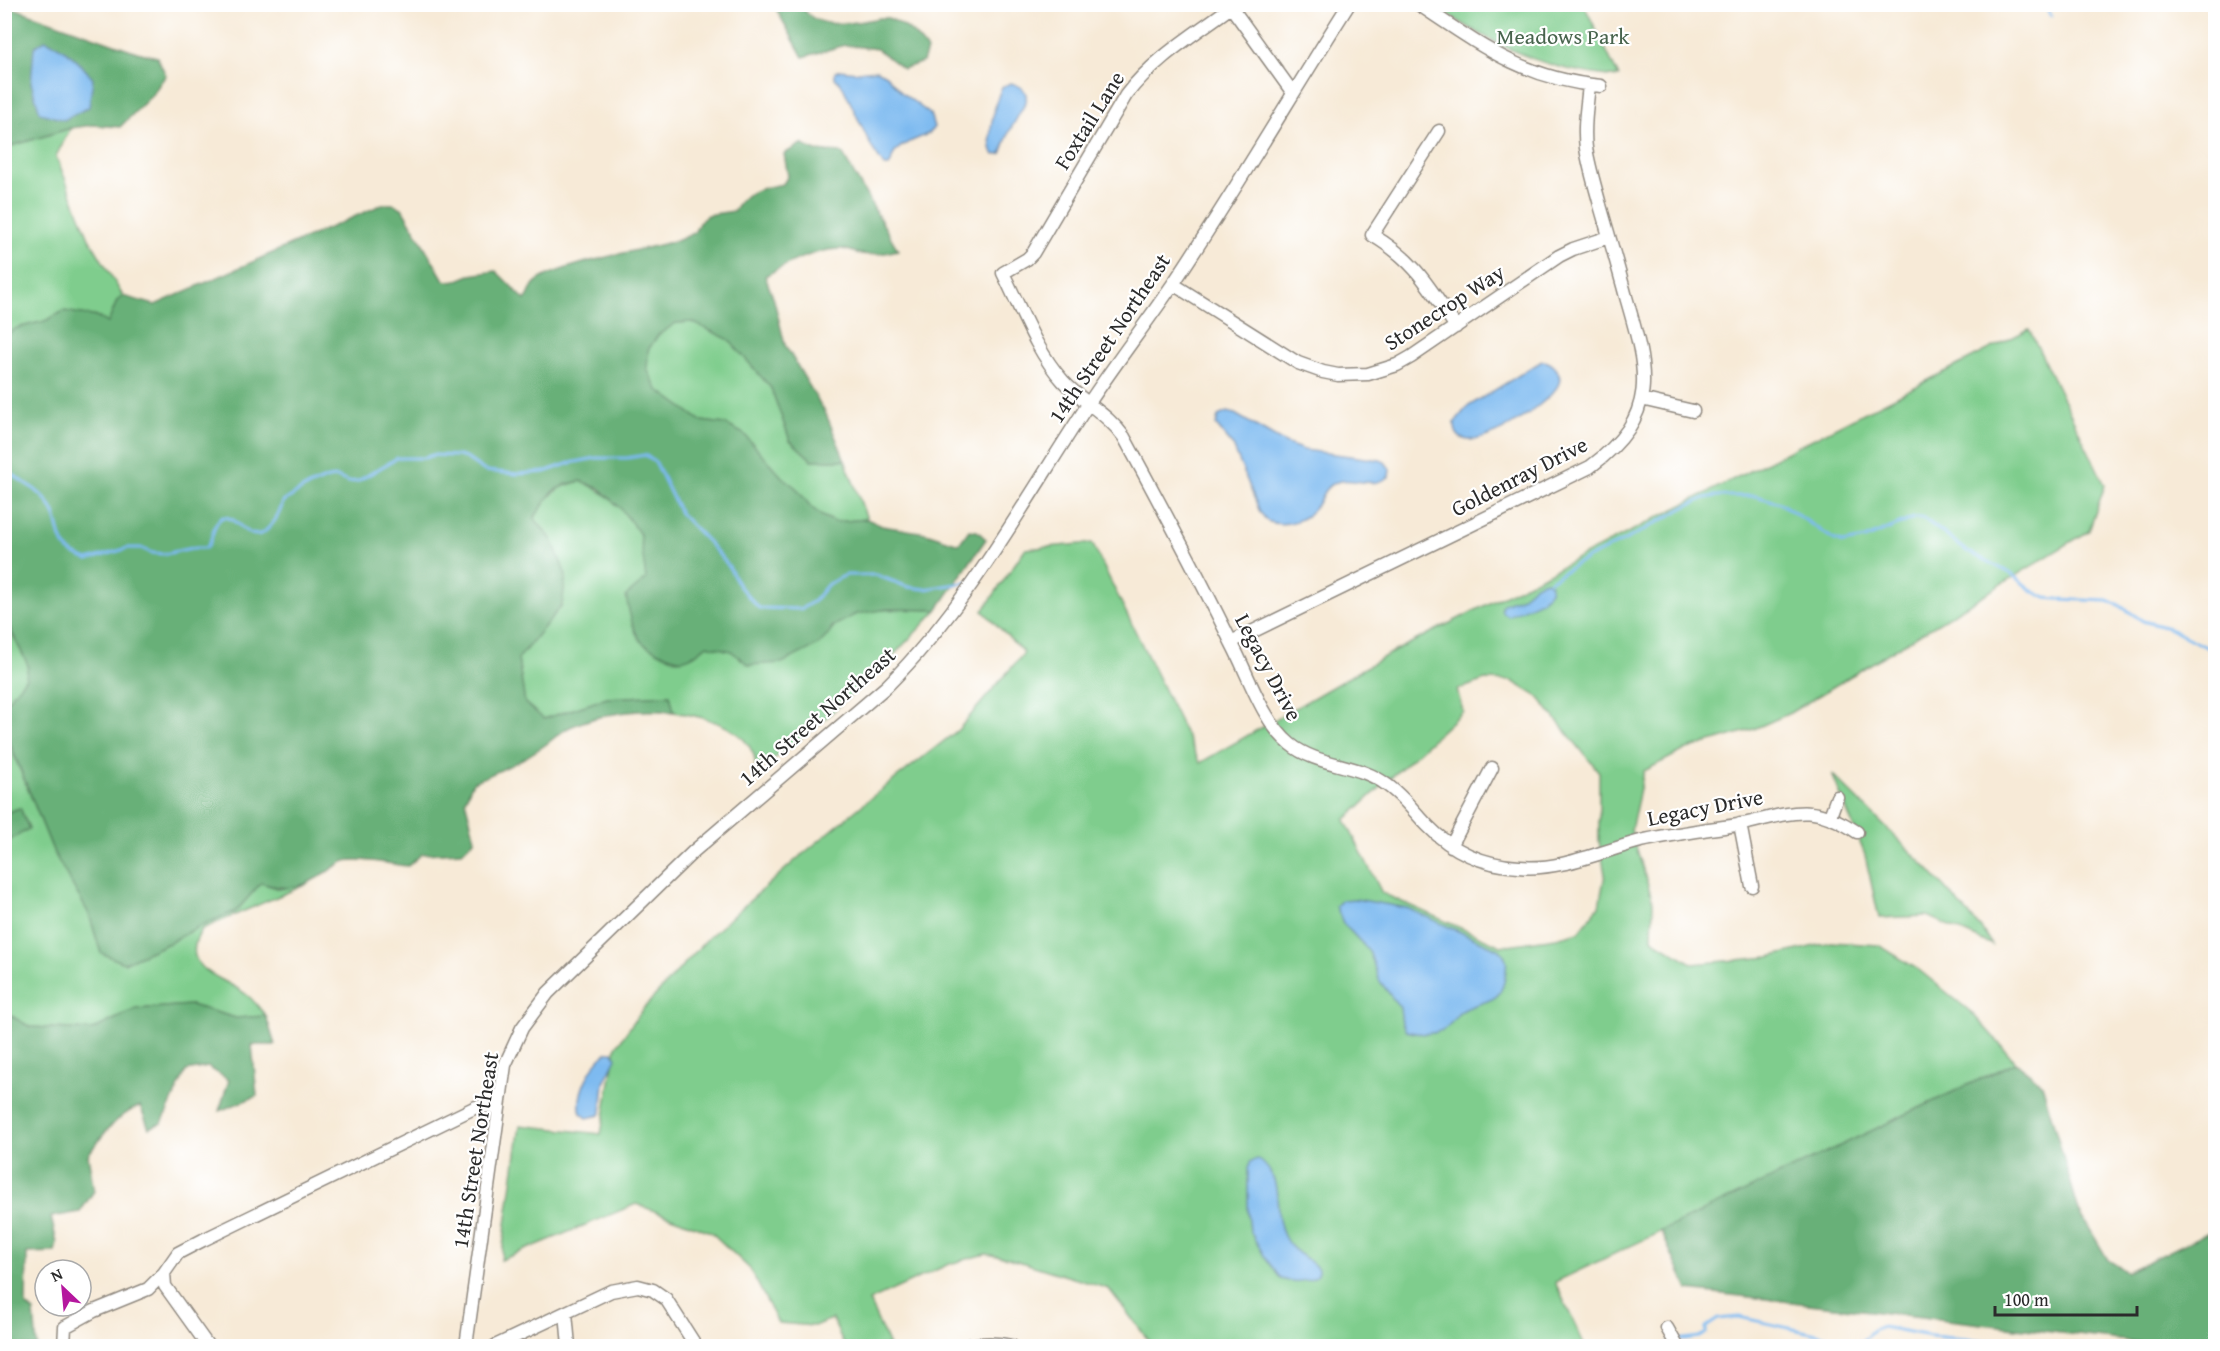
<svg xmlns="http://www.w3.org/2000/svg" width="2220" height="1351" viewBox="0 0 2220 1351" font-family="'Gentium Book Plus',serif">
	<style>
		.green { fill: #7fcd8d; stroke: #557c5c; stroke-width: 1.5; fill-rule: evenodd }
		.forest { fill: #67b078; stroke: #496e52; stroke-width: 1.5 }
		.water { fill: #7dbaf0; stroke: #54728e; stroke-width: 1.5 }
		.lines { fill: none; stroke-linecap: round; stroke-linejoin: round }
		.stream { stroke: #7dbaf0; stroke-width: 3 }
		.minor-casing { stroke: #918a81; stroke-width: 15 }
		.minor { stroke: #fff; stroke-width: 12 }
		.labels { text-anchor: middle; dominant-baseline: central; stroke-width: 4.5; stroke-linejoin: round; paint-order: stroke }
		.park-label { font-size: 22px; fill: #48644d; stroke: #fff }
		.street-label { font-size: 22px; fill: #2b2b2b; stroke: #fff }
	</style>
	<rect width="100%" height="100%" fill="#fff"/>
	<filter id="ink" filterUnits="userSpaceOnUse"><feTurbulence type="fractalNoise" baseFrequency=".0167" numOctaves="2"/><feDisplacementMap in="SourceGraphic" scale="12" xChannelSelector="R" yChannelSelector="G"/><feConvolveMatrix kernelMatrix="1 2 1 2 8 2 1 2 1" color-interpolation-filters="sRGB"/></filter>
	<filter id="wash" filterUnits="userSpaceOnUse"><feTurbulence type="fractalNoise" baseFrequency=".008" numOctaves="4" result="noise"/><feDisplacementMap in="SourceGraphic" scale="24" xChannelSelector="R" yChannelSelector="G"/><feGaussianBlur stdDeviation="1.35" result="paint"/><feColorMatrix in="noise" values="0 0 0 0 0 0 0 0 0 0 0 0 0 0 0 0 0 1.4 0 .05"/><feComposite in="paint" operator="in"/></filter>
	<g filter="url(#wash)">
		<rect width="100%" height="100%" fill="#f7ead7"/>
		<!-- green -->
		<path class="green" d="M1433 5H1584L1619 77C1543 71 1496 46 1433 5Z
			M71 128 56 156 89 238 123 296 117 301 108 324 98 317 64 311 45 321 17 328 5 336V148Z
			M692 322 728 339 744 356 771 388 790 440 812 460H845L867 519 835 522 822 516 811 507 796 488 781 476 744 434 725 424 701 421 657 389 647 370 648 350 658 335 676 323Z
			M2029 329 2105 485 2089 531 1790 713 1754 729 1687 749 1644 771 1631 830 1653 902 1652 939 1693 964 1769 957 1831 942 1879 945 1919 970 1971 1012 2016 1062 1555 1282 1585 1346H1153L1109 1289 1008 1258 986 1254 949 1264 869 1301 889 1346H845L832 1319 814 1326 778 1323 750 1269 711 1232 636 1204 501 1260 520 1125 601 1134 616 1047 642 1010 709 937 798 858 872 797 958 730 1024 653 983 611 1025 549 1092 543 1200 763 1389 654ZM1485 680 1512 681 1538 697 1599 772V841L1605 874 1599 906 1579 932 1556 938 1501 946 1382 893 1345 820 1463 711 1457 690Z
			M581 481C604 491 628 510 639 533 642 540 645 571 647 579L626 596 675 660C689 660 697 654 707 645L731 651 750 665 829 634C842 604 911 609 937 610L888 661 816 727 756 772C755 766 756 758 753 753 741 725 702 716 674 712L670 695 607 698 543 719 525 703 518 659 562 605 552 540 534 518C550 495 552 488 581 481Z
			M4 618 28 665 26 678 5 704Z
			M4 731 54 853 89 914 101 953 124 963 169 943 202 925 236 911 261 883 280 889 307 884 202 929C176 970 222 975 247 995 254 1000 260 1009 266 1016L236 1018 191 1005 136 1009 92 1030 30 1027 5 1012V843L29 828 20 808 5 813Z
			M1832 774 1929 870 1981 928 1992 945 1927 916 1879 918 1865 855Z"/>
		<!-- forest -->
		<path class="forest" d="M5 5 137 52 157 57 166 75 152 95 120 127 93 125 71 128 5 148Z
			M774 5H801C814 30 846 24 869 20 875 19 882 17 888 18 906 25 916 35 927 50L923 62 903 69 877 49 845 45 803 57Z
			M801 144 816 151 842 153 898 250C886 253 874 256 861 254 854 253 846 248 839 249 813 250 787 264 765 276L774 300 785 345 826 414 845 460H812L790 440 771 388 728 339 692 322 676 323 658 335 648 350 647 369 657 389 701 421 725 424 744 434 781 476 796 488 811 507 822 516 835 522 867 519 882 526 926 533 959 544 969 530 977 531 986 539 937 610 888 609 856 614 832 627 829 634 818 645 782 663 749 665 731 651 707 645C686 662 682 664 657 651 652 648 644 646 641 641 632 629 629 611 626 596L646 579 640 534 621 509 600 489 581 481 567 484 553 491 534 518 552 540 566 575 562 605 518 659 525 703 544 719 607 698 670 695 674 712C640 708 602 713 570 727 559 732 550 743 539 749 518 763 496 773 473 782L465 800 475 839 462 852 422 854 408 866C392 865 356 856 343 862 338 864 332 869 327 872 302 888 290 892 261 883L236 911 202 925 169 943 124 963 101 953 89 914 54 853 5 731V704L26 678 28 665 5 618V336L17 328 45 321 64 311 98 317 108 323 117 301 123 296 155 305 383 204H393L402 208 444 280 453 282 470 275 496 271 525 300C530 295 530 289 534 284 548 266 652 248 679 240L694 233 699 223 707 215 734 211C743 190 763 188 783 184L788 176 784 154Z
			M20 808 29 829 5 843V813Z
			M191 1005 236 1018 266 1016 275 1045H252L257 1096 219 1111 229 1080 208 1067 186 1071 162 1123 149 1128 140 1106C116 1116 103 1134 88 1155L94 1191 80 1212 51 1217 57 1243 55 1252 27 1253 26 1305 34 1312 37 1346H5V1012L30 1027 92 1030 136 1009Z
			M2016 1062 2042 1084 2079 1211 2108 1260 2127 1272 2215 1229V1346H2148L2146 1343 1688 1290 1661 1231Z"/>
		<!-- water -->
		<path class="water" d="M45 40C64 47 81 63 93 79L89 107 64 120 40 113 31 83 34 47Z
			M840 70 856 72 877 70 886 75 902 93 930 114 934 127 931 132C917 141 893 143 891 163L889 166H884L872 148 842 85 835 78V72Z
			M1011 83C1021 86 1028 90 1026 102L1009 132 1001 154 994 155C985 142 995 102 1002 87Z
			M1542 361C1549 361 1553 364 1557 370 1559 374 1561 378 1559 383 1552 404 1452 472 1455 422L1467 407Z
			M1227 412 1235 414 1285 443 1304 450 1380 460 1385 462 1390 469 1389 477C1370 490 1351 475 1334 483 1324 487 1322 497 1317 505 1307 521 1284 528 1267 521L1260 512 1233 446 1216 425 1218 416Z
			M1546 581 1551 584 1550 591 1541 601 1508 616 1502 612 1501 606C1507 601 1514 601 1520 598 1530 592 1534 583 1546 581Z
			M1355 899 1407 908 1500 950C1507 957 1507 962 1506 971 1502 1007 1487 997 1462 1011 1456 1014 1455 1019 1450 1024 1440 1036 1419 1035 1406 1031L1402 1023 1400 1008 1379 980 1369 951 1343 923 1336 906 1342 900Z
			M607 1052H613L616 1058 604 1083 601 1112 600 1115 587 1118 581 1113C575 1094 592 1063 607 1052Z
			M1258 1159C1287 1180 1271 1210 1284 1236 1291 1252 1307 1256 1318 1269V1275C1308 1282 1292 1283 1281 1279L1266 1259 1250 1231 1248 1212V1168L1251 1161Z"/>
		<g class="lines">
			<!-- stream -->
			<path class="stream" d="M2043 4 2051 16
				M4 473C14 473 18 479 25 483 37 490 46 497 52 509 65 534 52 548 88 560L128 548H141L152 553 165 554 191 548H206C215 539 211 523 223 517 236 517 240 530 252 534 267 539 280 513 283 502L304 488 328 478 337 477 348 482 358 481 397 458H424L433 455 458 456 466 458 485 471 517 474 544 472 570 463 596 458H627L645 455 656 463 680 513 710 544 728 565 739 586 759 608 801 609 814 601 828 584 846 575H876L908 587 925 589 969 582
				M1549 581 1578 563 1631 537 1687 506 1705 498 1716 496H1756L1780 503 1833 539 1843 543 1865 539 1914 518H1923L1967 551 2010 573 2034 592 2046 598 2057 599 2108 601 2119 605 2143 621 2168 628 2216 652
				M1677 1340 1699 1337 1706 1333V1327L1718 1319 1739 1317 1857 1343 1861 1342 1873 1331 1882 1327 1931 1336 2048 1346
				M1664 1346 1670 1343"/>
		</g>
	</g>
	<g filter="url(#ink)">
		<g class="lines">
			<!-- minor casing -->
			<g class="minor-casing">
				<path id="minor" d="M1229 4 1293 93
					M1418 4C1480 45 1524 79 1601 86
					M1231 7C1195 34 1154 58 1126 95L1033 253 1027 259 1003 273C1021 309 1036 351 1063 381 1082 402 1108 414 1124 437 1161 505 1198 574 1232 644 1248 674 1263 722 1290 744 1318 767 1359 763 1387 785 1403 796 1415 813 1428 826 1453 852 1484 865 1519 867 1558 871 1600 852 1637 842 1660 836 1685 833 1709 829 1725 827 1741 825 1756 821 1799 810 1818 806 1857 832
					M1439 131 1372 235C1415 260 1429 287 1456 327
					M1173 284 1298 363 1323 372 1338 375 1368 374 1397 365 1411 357 1559 256 1573 249 1609 237
					M1641 399 1693 411
					M1231 642 1590 467C1660 415 1648 372 1626 297 1618 267 1609 236 1600 205 1595 186 1589 167 1586 148 1583 127 1587 106 1589 85
					M1830 816 1837 797
					M1740 824 1752 886
					M1451 846 1492 768
					M566 1313 569 1346
					M1667 1328 1677 1346
					M64 1346 65 1327 94 1311 148 1289 164 1273
					M208 1346 165 1286 164 1273 178 1253 203 1240 476 1107 499 1106
					M466 1346 505 1065 522 1028 548 993 694 851 887 686C969 604 1024 502 1087 406 1114 365 1145 325 1173 284 1234 193 1290 97 1349 4
					M495 1346 611 1291 638 1286 653 1290 666 1299 696 1346
					M963 1346C980 1343 995 1342 1012 1346"/>
			</g>
			<!-- minor -->
			<use href="#minor" class="minor"/>
		</g>
	</g>
	<g class="labels">
		<!-- park labels -->
		<g class="park-label">
			<text x="1563" y="36">Meadows Park</text>
		</g>
		<!-- street labels -->
		<g class="street-label">
			<text transform="translate(1089 120) rotate(-58)">Foxtail Lane</text>
			<text transform="translate(1444 307) rotate(-33)">Stonecrop Way</text>
			<text transform="translate(1109 338) rotate(-56)">14th Street Northeast</text>
			<text transform="translate(1519 476) rotate(-27)">Goldenray Drive</text>
			<text transform="translate(1269 667) rotate(62)">Legacy Drive</text>
			<text transform="translate(817 716) rotate(-41)">14th Street Northeast</text>
			<text transform="translate(1705 807) rotate(-11)">Legacy Drive</text>
			<text transform="translate(475 1150) rotate(-81)">14th Street Northeast</text>
		</g>
	</g>
	<!-- margin -->
	<rect width="2220" height="1351" fill="none" stroke="#fff" stroke-width="24"/>
	<!-- north arrow -->
	<g transform="translate(63 1288) rotate(334)"><circle r="28" fill="#ffffff" stroke="#aaaaaa" stroke-width="1.5"/>
	<path d="M0-4.5L10 22L0 15L-10 22Z" fill="#b5179e"/>
	<text y="-9" font-size="16" font-weight="bold" text-anchor="middle" fill="#2b2b2b">N</text>
	</g>
	<!-- scale -->
	<path d="M1995 1306v9h142v-9" fill="none" stroke="#2b2b2b" stroke-width="3"/>
	<text x="2004" y="1306" font-size="18" fill="#2b2b2b" stroke="#ffffff" stroke-width="4.5" paint-order="stroke">100 m</text>
</svg>
